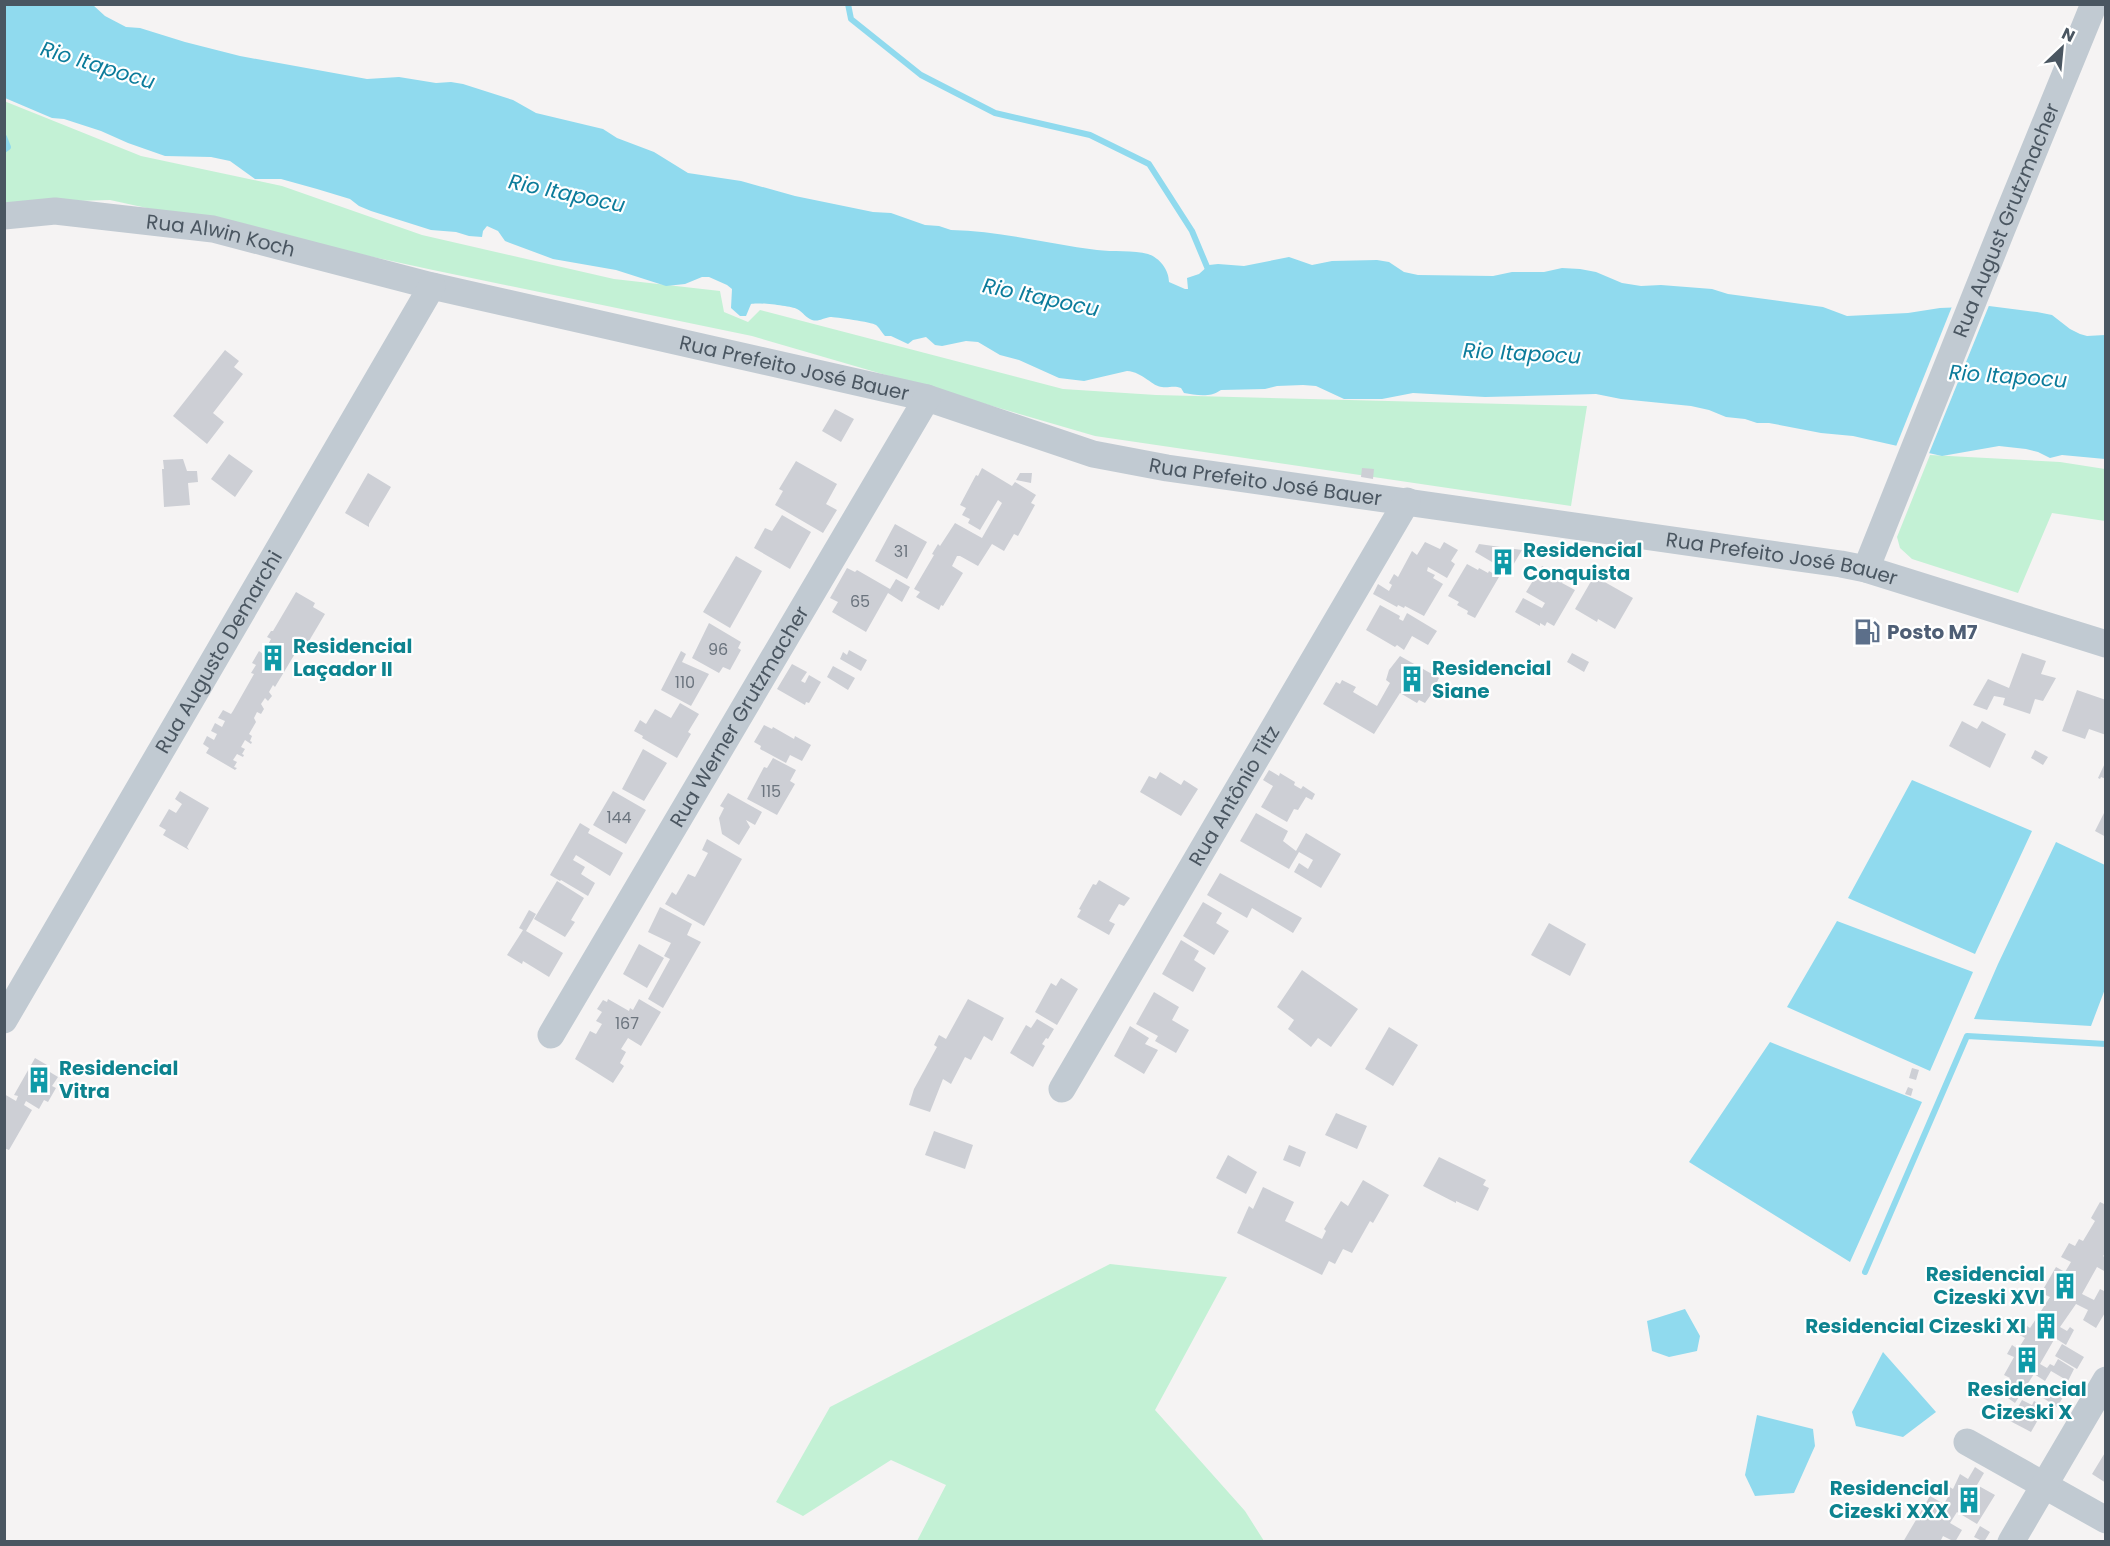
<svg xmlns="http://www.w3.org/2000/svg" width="2110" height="1546" viewBox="0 0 2110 1546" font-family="Poppins,sans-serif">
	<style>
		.green { fill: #c3f1d5 }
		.water { fill: #90daee }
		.pier { fill: #f5f3f3 }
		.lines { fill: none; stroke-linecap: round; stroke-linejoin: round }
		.stream { stroke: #90daee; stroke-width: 6 }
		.building { fill: #cdcfd5 }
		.minor { stroke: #c1cad2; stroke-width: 27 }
		.labels { text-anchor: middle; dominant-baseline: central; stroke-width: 4.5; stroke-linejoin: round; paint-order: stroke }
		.number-label { font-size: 16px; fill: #6b747e }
		.street-label { font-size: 20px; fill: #4a5661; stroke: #fff }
		.culture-label { font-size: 20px; font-weight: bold; fill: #0d838f; stroke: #fff; text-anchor: start }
		.service-label { font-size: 20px; font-weight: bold; fill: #4e5e75; stroke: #fff; text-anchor: start }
		.water-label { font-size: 21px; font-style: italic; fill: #0c7c9b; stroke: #fff }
	</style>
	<rect width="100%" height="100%" fill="#f5f3f3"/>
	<!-- green -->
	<path class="green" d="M4 101 141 156 282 186 422 235 614 279 720 291 724 312 748 322 760 310 1063 389 1156 395 1587 406 1571 506 1095 436 752 336 433 270 110 200 5 203Z
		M1930 455 2060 462 2105 469V521L2052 513 2018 593 1912 559 1900 548 1897 537Z
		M1110 1264 1227 1277 1155 1410 1245 1511 1264 1541H917L946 1485 891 1460 803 1516 776 1502 830 1407Z"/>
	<!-- water -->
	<path class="water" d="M4 5H93L105 16 126 27 140 28 185 42 240 56 367 79 399 77 436 83 451 82 463 84 513 100 536 113 603 129 617 138 654 152 688 173 741 181 795 196 873 212 891 213 925 225 939 226 951 230C1000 231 1049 244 1097 250 1112 252 1134 250 1148 254 1160 258 1169 270 1169 282L1185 289H1188L1187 278 1199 274 1209 265 1218 264 1244 266 1289 257 1312 265 1332 261 1377 260 1389 262 1404 272 1418 275 1493 276 1512 272H1544L1562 268 1580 269 1596 272 1622 283 1641 286 1661 285 1712 289 1728 294 1823 307 1847 316 1908 313 1940 308 1989 306 2037 312 2052 315 2070 329 2080 334 2087 336 2105 335V459L2062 455 2050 458 2038 452 2026 449 1999 446 1942 456 1853 436 1821 433 1769 423H1757L1745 419 1726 417 1709 410 1691 406 1621 399 1596 394 1485 397 1413 393 1382 399H1344L1316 386 1303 385 1277 386 1265 389 1221 390C1210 398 1196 395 1184 393L1181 388C1174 385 1169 388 1162 387 1153 387 1143 372 1127 371L1084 381 1059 378 1019 360 1000 355 978 342 966 341 942 346 935 345 926 337 913 340 908 344 891 336H885C882 333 879 327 876 325 872 322 835 317 830 317 823 318 819 322 812 320 806 318 803 312 797 309 791 306 757 302 751 304L746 316H740L731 308 732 289 727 285 709 277H702L685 284 666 286 616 270 553 259 505 241 498 231 487 226 483 231 482 237 469 236 456 232 431 230 371 211 359 206 350 199 317 189 281 179H255L230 161 211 157 165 156 128 143 101 131 64 119 52 118 5 98Z
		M1912 780 2032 831 1975 954 1848 898Z
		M2056 842 2105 865V989L2091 1026 1974 1019 1998 964Z
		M1837 921 1973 972 1930 1071 1787 1007Z
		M1770 1042 1922 1102 1850 1262 1689 1162Z
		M1685 1309 1700 1336 1697 1351 1669 1357 1652 1351 1647 1321Z
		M1883 1352 1936 1412 1903 1437 1856 1426 1852 1412Z
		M1757 1415 1813 1429 1815 1446 1794 1493 1755 1496 1745 1475Z"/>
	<!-- pier -->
	<path class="pier" d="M1990 303 1928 456 1895 449 1953 304Z"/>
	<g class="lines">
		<!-- stream -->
		<path class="stream" d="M848 4 851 19 921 75 995 113 1090 135 1149 164 1192 231 1210 274
			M4 137 8 147 4 150
			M1865 1272 1967 1036 2106 1044"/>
	</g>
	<!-- building -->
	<path class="building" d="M225 350 239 361 234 367 243 374 213 413 224 422 207 444 173 416Z
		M835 409 854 419 841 442 822 431Z
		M229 454 253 471 235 497 211 479Z
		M183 459 187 471H197L198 482 188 483 190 505 164 507 162 469H164L163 460Z
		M796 461 837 484 826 504 837 510 823 533 775 505 783 491 779 489Z
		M982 468 1012 486 1015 482 1036 495 1031 503 1035 505 1018 536 1014 534 1004 551 992 544 978 566 960 556H957L952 566 963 573 943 606 941 605 939 610 916 597 920 592 914 589 934 555 932 554 938 544 940 546 955 523 982 538 1002 503 998 500 980 530 968 523 970 519 962 515 966 508 960 505 976 475 978 476Z
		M1362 468 1374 469 1373 479 1361 477Z
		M368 473 391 487 369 524V527L345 513Z
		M1020 473H1032L1031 483 1016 480Z
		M782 515 811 532 790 569 754 548 765 528 772 531Z
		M895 524 927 542 907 579 875 561Z
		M1425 542 1440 549 1444 542 1458 550 1451 561 1455 564 1447 578 1428 567 1427 571 1435 575 1433 578 1443 584 1424 616 1405 606 1404 608 1398 605 1397 607 1373 594 1378 584 1389 591 1392 585 1389 583 1394 574 1398 577 1412 551 1417 555Z
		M1479 544 1522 550 1509 572 1475 552Z
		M736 556 762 571 730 628 703 612Z
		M1467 564 1478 570 1479 568 1488 573 1489 571 1499 577 1475 618 1467 614 1468 611 1457 605 1459 602 1448 596Z
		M1542 566 1565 578 1562 583 1575 590 1554 626 1547 622 1545 626 1540 623V626L1515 612 1523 598 1542 608 1545 603 1526 592Z
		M847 568 855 572 857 570 890 589 896 579 910 587 902 602 888 593 866 632 832 612 838 602 830 598Z
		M1594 576 1633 598 1615 629 1598 619 1597 622 1575 609Z
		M296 592 315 603 313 607 325 614 306 646 294 639 292 643 299 647 275 687 273 685 269 692 272 696 268 701 265 698 261 704 264 709 261 714 257 712 254 718 256 722 249 734 252 736 250 741 252 742 251 744 245 740 241 747 245 749 242 754 244 755 243 757 237 754 233 760 237 762 234 767 237 768 235 770 206 753 209 748 203 744 207 736 214 740 217 734 211 731 215 723 222 727 225 721 218 718 223 710 231 714 233 711 254 674 251 673 256 665 252 663 259 651 263 654 271 639 267 637 271 631H273Z
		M1380 605 1400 616 1399 619 1403 621 1407 613 1437 631 1428 645 1412 636 1404 650 1397 645 1395 647 1366 630Z
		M709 623 741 642 738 648 741 650 730 670 723 667 719 673 692 658Z
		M849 650 867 660 861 671 840 659 843 652 847 655Z
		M681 651 686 654 682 662 709 674 691 706 661 690Z
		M1572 653 1589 662 1584 672 1567 662Z
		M2022 653 2046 661 2041 674 2056 678 2043 701 2035 699 2030 714 2003 705 2005 698 1994 696 1987 710 1973 705 1988 679 2009 688Z
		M1400 656 1439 678 1434 688 1435 689 1425 703 1419 700 1417 703 1400 693 1374 734 1323 704 1336 682 1340 684 1342 680 1356 687 1353 692 1377 706 1390 683 1386 680 1389 670Z
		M792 664 807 672 801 681 805 683 809 675 821 682 809 703 806 702 805 705 777 689Z
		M833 666 855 678 848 690 827 677Z
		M2077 690 2106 700V735L2089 729 2085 739 2062 731Z
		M680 703 699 714 688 732 691 734 677 758 642 738 643 736 634 731 640 720 646 724 655 709 671 718Z
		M1962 721 1977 729 1982 721 2006 734 1990 768 1949 746Z
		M764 725 772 729 773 727 794 739 795 736 811 745 802 761 790 755 786 763 760 749 761 746 754 742Z
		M643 749 667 763 644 801 622 789Z
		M2035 750 2048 757 2043 765 2031 758Z
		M773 758 796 770 790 781 795 784 777 815 747 799 764 767 767 768Z
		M2106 761V779L2101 777 2100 779 2098 778Z
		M1269 770 1279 776 1280 773 1295 782 1294 785 1301 789 1303 786 1315 794 1312 800 1306 797 1298 810 1294 809 1287 822 1261 807 1273 786 1263 780Z
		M1160 772 1181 785 1184 780 1198 789 1181 816 1140 792 1149 776 1156 779Z
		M180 791 209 808 187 847 189 850 163 835 166 830 159 826 169 809 176 813 182 804 175 799Z
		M613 791 646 810 626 844 593 825Z
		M728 793 762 812 755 825 746 820 750 827 739 845 722 834 719 818 724 808 720 806Z
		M1256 813 1288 831 1283 841 1296 851 1306 833 1341 854 1321 888 1294 872 1299 863 1308 869 1313 860 1299 852 1289 869 1240 841Z
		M2104 813 2106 814V837L2095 831Z
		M580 823 590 829 588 833 623 853 610 876 576 855 573 860 585 867 581 874 595 883 588 896 561 880 560 881 550 875Z
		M707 839 742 859 704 926 665 904 672 892 676 895 688 874 695 877 708 853 702 850Z
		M1220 873 1302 918 1293 933 1252 908 1247 918 1207 895Z
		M1099 880 1130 898 1124 906 1119 904 1109 921 1115 924 1109 935 1077 917 1081 910 1079 909 1093 884 1096 885Z
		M557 881 584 898 571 920 575 922 565 937 534 919Z
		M1203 902 1222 913 1216 923 1229 931 1214 955 1183 936Z
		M660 907 692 924 687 935 701 942 663 1008 648 999 670 959 664 956 671 943 648 932Z
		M529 910 536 914 526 931 563 953 549 977 523 961 522 964 507 955 523 930 519 928Z
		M1549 923 1586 944 1570 976 1531 955Z
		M1181 940 1199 951 1194 960 1206 968 1193 992 1162 974Z
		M639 944 664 958 647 988 623 974Z
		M1302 970 1358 1009 1331 1047 1318 1038 1311 1047 1288 1029 1294 1020 1277 1007Z
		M1061 978 1078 989 1057 1025 1035 1012 1051 983 1056 986Z
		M1154 992 1179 1007 1172 1020 1189 1030 1176 1053 1155 1041 1158 1036 1136 1024Z
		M608 999 629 1011 630 1008 633 1010 639 999 661 1012 641 1046 628 1038 621 1049 626 1052 620 1063 624 1066 613 1083 575 1059 590 1031 596 1034 602 1024 596 1021 602 1012 597 1009 603 1000 607 1002Z
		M968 999 1004 1018 992 1041 984 1036 971 1060 965 1057 951 1084 943 1079 930 1112 909 1105 914 1089 937 1047 934 1045 939 1035 946 1039Z
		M1037 1019 1054 1029 1048 1039 1046 1038 1042 1044 1045 1046 1033 1067 1010 1053 1026 1025 1031 1028Z
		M1130 1026 1149 1038 1145 1044 1158 1050 1144 1074 1114 1056Z
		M1389 1027 1418 1045 1393 1086 1365 1069Z
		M35 1058 47 1065 45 1069 58 1077 52 1086 56 1088 48 1102 44 1100 39 1109 26 1101 24 1105 32 1110 9 1150 4 1148V1094L16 1101 18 1096 14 1095Z
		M1912 1068 1919 1070 1916 1080 1909 1078Z
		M1908 1087 1913 1089 1911 1096 1905 1094Z
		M1336 1113 1367 1126 1357 1149 1325 1135Z
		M934 1131 973 1145 965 1169 925 1155Z
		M1289 1145 1306 1152 1300 1167 1283 1160Z
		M1228 1155 1257 1172 1246 1194 1216 1178Z
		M1439 1157 1486 1180 1483 1185 1489 1188 1478 1211 1456 1201V1203L1423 1186Z
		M1363 1180 1389 1195 1373 1223 1370 1221 1352 1253 1343 1249 1335 1264 1329 1261 1322 1275 1237 1233 1249 1206 1253 1209 1263 1187 1294 1202 1285 1221 1322 1239 1326 1231 1324 1229 1341 1201 1348 1206Z
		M2100 1202 2106 1205V1253L2103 1256 2106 1258V1272L2097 1267 2082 1294 2094 1300 2100 1289 2106 1292V1311L2096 1328 2083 1320 2088 1310 2076 1304 2060 1327 2067 1331 2070 1327 2074 1330 2066 1345 2055 1338 2040 1364 2047 1368 2050 1364 2054 1366 2058 1359 2074 1369 2068 1381 2051 1371 2045 1381 2034 1374 2015 1403 2005 1396 2011 1388 2005 1384 2010 1378 2004 1375 2014 1357 2007 1354 2012 1345 2018 1349 2025 1338 2018 1334 2024 1324 2030 1328 2050 1297 2041 1293 2056 1267 2065 1272 2071 1262 2061 1257 2069 1243 2075 1246 2079 1239 2083 1241 2095 1221 2091 1218Z
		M2062 1344 2084 1357 2077 1369 2055 1356Z
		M2056 1389 2065 1394 2057 1407 2043 1398 2048 1391 2053 1393Z
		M2022 1400 2032 1405 2034 1401 2048 1409 2042 1420 2039 1418 2031 1432 2010 1421Z
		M2106 1451V1483L2092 1474Z
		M1975 1467 1984 1473 1977 1485 1995 1495 1977 1524 1957 1512 1950 1523 1962 1530 1955 1542 1943 1536 1940 1542H1903L1930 1496 1944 1504 1949 1495 1945 1493 1948 1486 1953 1489 1960 1474 1968 1479Z
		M1980 1526 1990 1532 1984 1542 1974 1537Z"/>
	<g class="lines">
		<!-- minor -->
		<g class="minor">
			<path id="s1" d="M4 216 55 211 213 229 432 286 927 398 1093 454 1167 468 1841 564 1866 569 2106 644"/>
			<path id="s2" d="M1866 569 2002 229 2094 4"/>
			<path id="s3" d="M4 1020 432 286"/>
			<path id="s4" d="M551 1035 927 398"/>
			<path id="s5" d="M1062 1089 1407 501"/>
			<path d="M1967 1442 2106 1520"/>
			<path d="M2011 1542 2106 1380"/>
		</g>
	</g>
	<!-- icons -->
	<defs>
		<g id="building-bare" transform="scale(2.07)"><path d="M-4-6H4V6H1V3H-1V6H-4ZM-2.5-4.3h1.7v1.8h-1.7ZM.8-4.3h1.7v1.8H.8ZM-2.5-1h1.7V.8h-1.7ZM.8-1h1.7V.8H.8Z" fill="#0f9aa8" stroke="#fff" stroke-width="2.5" paint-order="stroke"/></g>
		<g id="fuel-bare" transform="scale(2.07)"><path d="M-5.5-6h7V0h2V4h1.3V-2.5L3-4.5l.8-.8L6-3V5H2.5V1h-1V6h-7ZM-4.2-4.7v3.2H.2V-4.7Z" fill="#5c6f8a" stroke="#fff" stroke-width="2.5" paint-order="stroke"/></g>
	</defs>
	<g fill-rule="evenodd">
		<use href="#building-bare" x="1503" y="562"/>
		<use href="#fuel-bare" x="1867" y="632"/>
		<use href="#building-bare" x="273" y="658"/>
		<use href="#building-bare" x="1412" y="679"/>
		<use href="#building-bare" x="39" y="1080"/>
		<use href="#building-bare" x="2065" y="1286"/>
		<use href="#building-bare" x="2046" y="1326"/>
		<use href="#building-bare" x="2027" y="1360"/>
		<use href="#building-bare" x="1969" y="1500"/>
	</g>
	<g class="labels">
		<!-- number labels -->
		<g class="number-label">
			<text x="901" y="551">31</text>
			<text x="860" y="601">65</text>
			<text x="718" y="649">96</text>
			<text x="685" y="682">110</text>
			<text x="771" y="791">115</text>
			<text x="619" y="817">144</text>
			<text x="627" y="1023">167</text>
		</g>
		<!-- street labels -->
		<g class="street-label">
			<text stroke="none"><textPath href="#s2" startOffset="376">Rua August Grutzmacher</textPath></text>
			<text stroke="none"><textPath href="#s1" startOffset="219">Rua Alwin Koch</textPath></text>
			<text stroke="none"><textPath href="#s1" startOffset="808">Rua Prefeito José Bauer</textPath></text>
			<text stroke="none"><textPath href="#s1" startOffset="1294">Rua Prefeito José Bauer</textPath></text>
			<text stroke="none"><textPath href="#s1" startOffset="1816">Rua Prefeito José Bauer</textPath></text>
			<text stroke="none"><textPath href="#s3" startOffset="426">Rua Augusto Demarchi</textPath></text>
			<text stroke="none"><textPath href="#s4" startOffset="370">Rua Werner Grutzmacher</textPath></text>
			<text stroke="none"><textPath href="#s5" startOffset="340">Rua Antônio Titz</textPath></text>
		</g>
		<!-- culture labels -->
		<g class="culture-label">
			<text x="1523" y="550">Residencial<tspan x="1523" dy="23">Conquista</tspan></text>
			<text x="293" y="646">Residencial<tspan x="293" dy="23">Laçador II</tspan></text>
			<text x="1432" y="668">Residencial<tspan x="1432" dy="23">Siane</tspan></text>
			<text x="59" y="1068">Residencial<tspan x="59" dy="23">Vitra</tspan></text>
			<text x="2045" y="1274" text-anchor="end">Residencial<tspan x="2045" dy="23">Cizeski XVI</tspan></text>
			<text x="2026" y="1326" text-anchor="end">Residencial Cizeski XI</text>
			<text x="2027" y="1389" text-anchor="middle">Residencial<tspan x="2027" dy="23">Cizeski X</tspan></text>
			<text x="1949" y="1488" text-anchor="end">Residencial<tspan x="1949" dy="23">Cizeski XXX</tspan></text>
		</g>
		<!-- service labels -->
		<g class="service-label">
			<text x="1887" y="632">Posto M7</text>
		</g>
		<!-- water labels -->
		<g class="water-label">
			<text transform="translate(98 65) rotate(17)">Rio Itapocu</text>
			<text transform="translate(567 193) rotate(12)">Rio Itapocu</text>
			<text transform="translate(1041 297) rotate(12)">Rio Itapocu</text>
			<text transform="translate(1522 353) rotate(3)">Rio Itapocu</text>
			<text transform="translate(2008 376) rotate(4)">Rio Itapocu</text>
		</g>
	</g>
	<!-- border -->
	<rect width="2110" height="1546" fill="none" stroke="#4a5661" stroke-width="12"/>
	<!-- north arrow -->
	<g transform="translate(2062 48) rotate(26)" stroke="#ffffff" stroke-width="4.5" paint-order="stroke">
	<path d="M0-4.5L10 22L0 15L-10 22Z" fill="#4a5661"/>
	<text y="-9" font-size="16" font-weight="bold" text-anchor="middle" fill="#4a5661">N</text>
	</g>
</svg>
